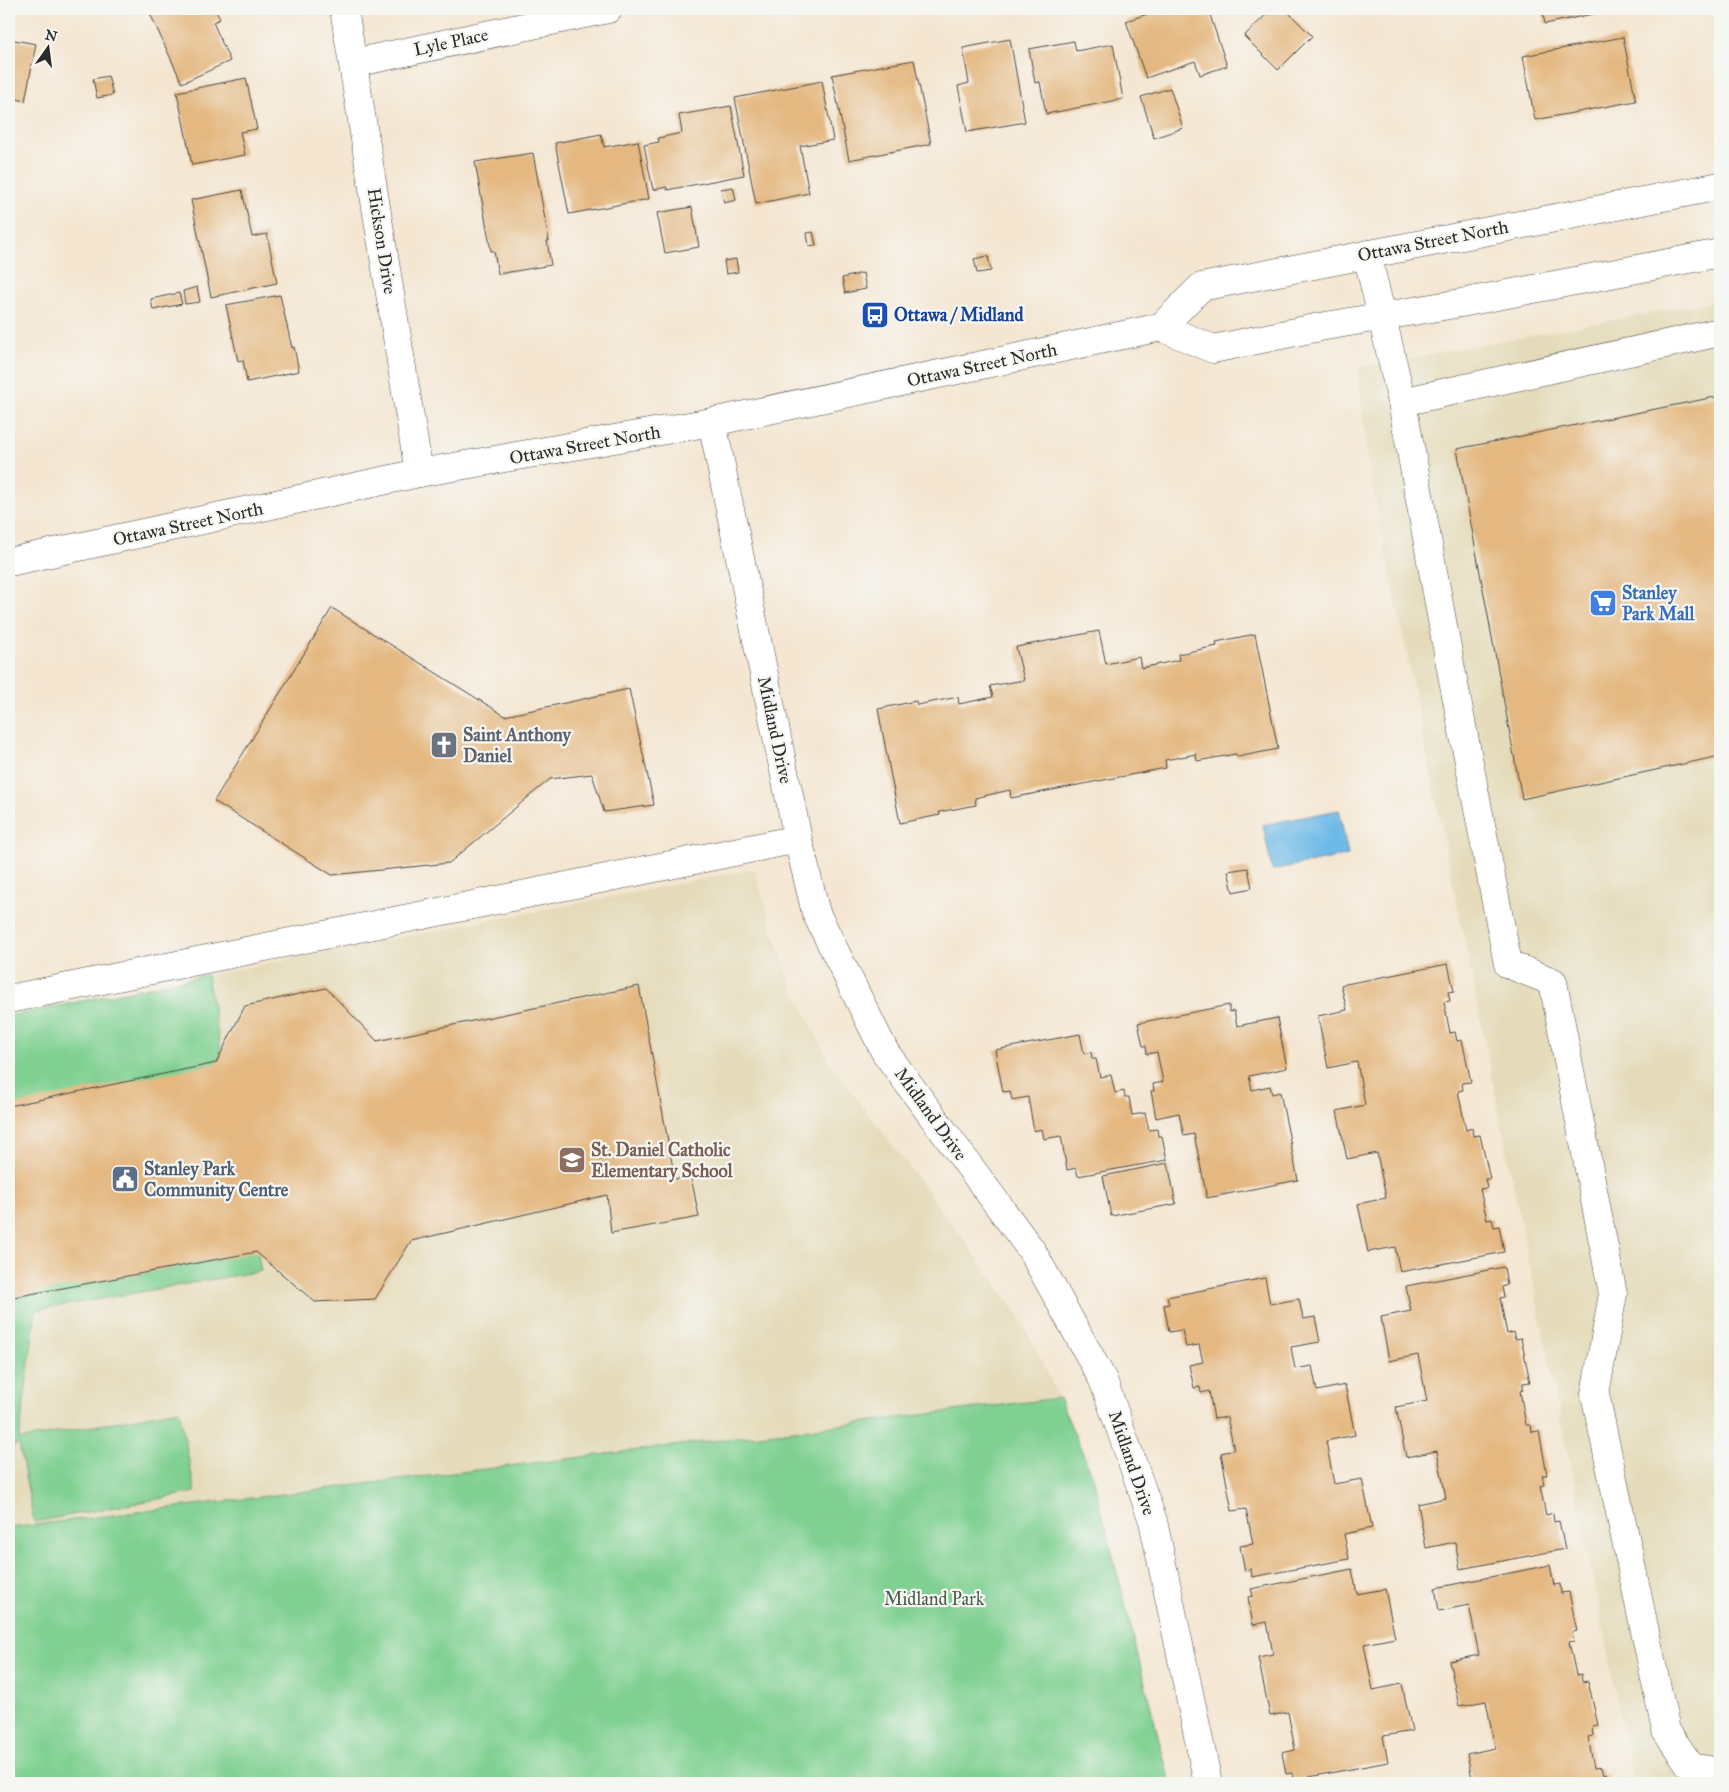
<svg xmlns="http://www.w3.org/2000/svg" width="1729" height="1792" viewBox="0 0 1729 1792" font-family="'IM FELL Great Primer',serif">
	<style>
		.built { fill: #e5dbba }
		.green { fill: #7fd091; stroke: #557e5e }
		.water { fill: #6db9e7; stroke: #4c7289 }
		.building { fill: #e4b880 }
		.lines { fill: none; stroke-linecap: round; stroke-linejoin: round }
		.minor-casing { stroke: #494744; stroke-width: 29 }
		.major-casing { stroke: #494744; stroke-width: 29 }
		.minor { stroke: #fff; stroke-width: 28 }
		.major { stroke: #fff; stroke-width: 28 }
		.labels { text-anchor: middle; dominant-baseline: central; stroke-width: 4.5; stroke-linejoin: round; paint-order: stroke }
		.street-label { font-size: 18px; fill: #2b2b2b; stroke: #f6f6f2 }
		.transit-label { font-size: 18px; font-weight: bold; fill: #164399; stroke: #f6f6f2; text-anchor: start }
		.shop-label { font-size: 18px; font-weight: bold; fill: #366cbe; stroke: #f6f6f2; text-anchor: start }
		.worship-label { font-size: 18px; font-weight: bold; fill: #5b616d; stroke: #f6f6f2; text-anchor: start }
		.education-label { font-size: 18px; font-weight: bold; fill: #785e54; stroke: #f6f6f2; text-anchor: start }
		.service-label { font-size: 18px; font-weight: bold; fill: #4e5e75; stroke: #f6f6f2; text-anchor: start }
		.park-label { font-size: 18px; fill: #445d4a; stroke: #f6f6f2 }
	</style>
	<rect width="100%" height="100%" fill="#f6f6f2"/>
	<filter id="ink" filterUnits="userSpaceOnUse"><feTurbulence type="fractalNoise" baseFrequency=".02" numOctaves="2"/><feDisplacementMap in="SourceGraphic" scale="10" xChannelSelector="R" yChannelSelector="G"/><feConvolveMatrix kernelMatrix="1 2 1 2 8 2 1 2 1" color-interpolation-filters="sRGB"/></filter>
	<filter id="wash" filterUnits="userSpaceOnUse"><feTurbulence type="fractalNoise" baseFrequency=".0096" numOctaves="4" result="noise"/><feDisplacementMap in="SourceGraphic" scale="20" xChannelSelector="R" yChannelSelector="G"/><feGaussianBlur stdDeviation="1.12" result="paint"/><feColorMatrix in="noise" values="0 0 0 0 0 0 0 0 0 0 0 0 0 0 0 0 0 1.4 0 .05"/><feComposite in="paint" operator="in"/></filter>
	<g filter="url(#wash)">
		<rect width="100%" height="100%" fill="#f4e6d1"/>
		<!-- built -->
		<path class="built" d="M1720 300V1783H1634L1367 458 1358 368Z
			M754 869 787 974 828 1060 980 1261 1022 1320 1059 1398 9 1528V1448L19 1444 36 1310 261 1271 207 975Z"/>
		<!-- green -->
		<path class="green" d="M207 975 261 1271 36 1310 19 1440 179 1410 195 1492 34 1522 19 1444 9 1448V1016Z
			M1059 1398 1093 1477 1170 1783H9V1528Z"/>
		<!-- water -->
		<path class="water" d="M1339 810 1348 855 1272 870 1263 825Z"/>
		<g id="blocks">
			<!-- building -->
			<path class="building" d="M148 9H215L220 19 213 22 230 61 182 83Z
				M1163 9H1208L1227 66 1200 75 1195 61 1146 78 1126 21Z
				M1272 9H1285L1312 36 1278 70 1244 36Z
				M1542 9H1607V11L1545 24Z
				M1623 37 1636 101 1535 120 1523 56Z
				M9 39 36 44 25 101 9 97Z
				M1010 39 1025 122 967 132 958 86 969 83 963 48Z
				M1074 41 1076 51 1113 44 1123 99 1046 114 1040 82 1035 83 1029 49Z
				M914 60 931 144 849 160 832 75Z
				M108 76 113 95 97 98 93 79Z
				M246 78 257 129 240 132 245 155 192 165 177 92Z
				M822 81 833 140 800 146 809 193 756 204 735 98Z
				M1170 88 1183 128 1154 138 1141 97Z
				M731 106 744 175 667 190V187L653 190 644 145 659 142 658 138 682 133 679 115Z
				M601 134 604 147 638 141 649 199 569 214 555 143Z
				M533 153 549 241H547L551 265 498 274 494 251H491L475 162Z
				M733 187 736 200 724 203 721 189Z
				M242 190 252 237 267 234 277 283 211 297 191 200Z
				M692 207 699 247 665 253 657 213Z
				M813 232 816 245 809 246 807 233Z
				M988 256 991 271 977 273 974 259Z
				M736 259 738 272 726 274 724 261Z
				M863 273 866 289 845 293 842 278Z
				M197 287 200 302 185 304 183 291Z
				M179 293 182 304 153 310 151 299Z
				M280 295 292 348 294 347 299 371 247 382 243 360 238 361 226 305Z
				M1720 396V756L1522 799 1457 449Z
				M332 608 505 716 629 689 654 805 604 812 592 774 550 779 449 863 332 875 214 801Z
				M1099 631 1106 664 1139 657 1141 668 1179 660 1178 654 1217 646 1216 642 1255 634 1278 749 1237 757 1236 754 1197 761 1196 754 1165 760 1166 768 1011 798 1010 790 975 798 976 805 939 812 940 815 900 823 878 709 916 701 917 705 958 697 959 704 993 697 990 686 1024 680 1016 647Z
				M1248 868 1252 888 1233 892 1228 871Z
				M1448 964 1454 991 1448 992 1450 1001 1444 1002 1450 1033 1455 1032 1457 1041 1462 1040 1471 1082 1462 1083 1463 1090 1458 1091 1466 1130 1472 1128 1473 1136 1480 1135 1490 1179H1485L1487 1188 1480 1189 1487 1220 1492 1219 1494 1227 1499 1226 1504 1252 1400 1272 1395 1247 1368 1252 1358 1204 1386 1198 1377 1153 1347 1159 1337 1111 1365 1105 1357 1062 1328 1068 1318 1016 1347 1010 1341 985Z
				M639 986 675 1179 691 1177 699 1217 611 1233 607 1195 411 1241 375 1299 315 1302 256 1252 9 1298V1106L216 1063 245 1006 326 988 377 1041Z
				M1229 1005V1012L1234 1011 1237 1026 1277 1018 1287 1068 1249 1076 1252 1090 1270 1086 1272 1094 1280 1092 1298 1180 1207 1198 1194 1134 1184 1136 1179 1113 1156 1118 1151 1091H1154L1153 1084 1163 1082 1157 1052 1147 1054 1146 1046H1143L1138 1023Z
				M1080 1034 1084 1054 1091 1052 1092 1059H1096L1100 1077 1111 1075 1115 1093 1124 1091 1125 1097H1129L1132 1115 1145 1113 1149 1130 1157 1129 1158 1136H1162L1167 1160 1078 1176 1076 1168 1067 1170 1061 1136 1044 1139 1042 1129 1034 1131 1028 1097 1012 1100 1010 1091 1003 1092 995 1050Z
				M1168 1163 1176 1204 1111 1216 1103 1176Z
				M1504 1267 1507 1285 1502 1287 1504 1297 1500 1298 1507 1334 1513 1332 1515 1339 1521 1338 1530 1382 1523 1383V1390L1520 1391 1526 1425H1531L1532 1432 1539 1431 1547 1475H1542L1544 1485 1540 1486 1546 1515 1553 1513 1554 1522 1559 1521 1565 1549 1460 1569 1455 1542 1426 1548 1418 1504 1446 1498 1437 1451 1406 1457 1396 1407 1427 1401 1418 1355 1389 1361 1381 1317 1411 1311 1406 1286Z
				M1265 1278 1270 1304 1299 1299 1303 1319 1315 1317 1320 1342 1291 1347 1295 1369 1312 1366 1317 1391 1345 1385 1355 1435 1326 1441 1334 1484 1362 1479 1372 1528 1344 1534 1349 1559 1252 1577 1251 1569 1245 1571 1240 1546 1253 1544 1246 1509 1232 1511 1221 1453 1234 1450 1227 1417 1214 1419 1209 1391 1201 1393 1200 1387 1194 1388 1189 1365 1203 1362 1199 1345 1186 1347 1182 1330 1169 1332 1164 1305 1169 1304 1167 1297Z
				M1550 1565 1554 1585 1560 1584 1561 1593 1569 1592 1577 1631 1572 1632 1574 1641 1569 1642 1576 1675 1581 1674 1582 1682 1588 1681 1598 1725 1592 1726 1593 1736 1588 1737 1594 1768 1601 1767 1603 1775 1607 1774 1609 1783H1473L1467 1754 1495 1748 1486 1701 1459 1706 1449 1661 1479 1655 1469 1605 1439 1611 1435 1588Z
				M1352 1569 1357 1594 1385 1589 1395 1638 1364 1644 1373 1690 1402 1684 1412 1731 1383 1736 1388 1762 1293 1780 1292 1773 1286 1774 1282 1753 1295 1750 1288 1712 1270 1716 1258 1657 1273 1654 1267 1622 1253 1625 1248 1597 1253 1596 1251 1589Z"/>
		</g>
	</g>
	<g filter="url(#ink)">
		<use href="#blocks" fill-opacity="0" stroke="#494744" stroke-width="1"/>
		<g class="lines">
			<!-- minor casing -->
			<g class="minor-casing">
				<path id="minor" d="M344 9 419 473
					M354 63 608 9
					M1367 254 1402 402 1450 664 1508 964 1553 982 1613 1294 1595 1394 1666 1731 1691 1767 1720 1772
					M1402 402 1720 332
					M712 422 798 839 816 913 885 1052 1032 1251 1103 1380 1153 1521 1208 1783
					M9 999 798 839"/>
			</g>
			<!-- major casing -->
			<g class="major-casing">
				<path id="major" d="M1161 327 1213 349 1320 327 1461 303 1720 253
					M9 562 419 473 712 422 1161 327 1201 287 1720 186"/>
			</g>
			<!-- minor -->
			<use href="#minor" class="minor"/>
			<!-- major -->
			<use href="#major" class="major"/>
		</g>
	</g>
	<!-- icons -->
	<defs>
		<g id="bus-square" transform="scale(1.4375)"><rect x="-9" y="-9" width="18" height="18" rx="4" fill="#1a4fb4" stroke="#f6f6f2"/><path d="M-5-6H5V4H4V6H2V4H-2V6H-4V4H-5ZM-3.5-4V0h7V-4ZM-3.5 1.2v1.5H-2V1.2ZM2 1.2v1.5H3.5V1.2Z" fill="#fff"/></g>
		<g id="supermarket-square" transform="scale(1.4375)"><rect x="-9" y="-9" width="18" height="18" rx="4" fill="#3f7fe0" stroke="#f6f6f2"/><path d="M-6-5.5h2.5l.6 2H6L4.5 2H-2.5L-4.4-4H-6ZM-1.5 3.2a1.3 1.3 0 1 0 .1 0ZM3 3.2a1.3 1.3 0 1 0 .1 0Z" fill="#fff"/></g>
		<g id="church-square" transform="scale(1.4375)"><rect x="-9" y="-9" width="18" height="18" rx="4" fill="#6b7280" stroke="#f6f6f2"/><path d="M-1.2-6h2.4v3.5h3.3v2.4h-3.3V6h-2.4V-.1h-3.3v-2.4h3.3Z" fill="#fff"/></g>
		<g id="school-square" transform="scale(1.4375)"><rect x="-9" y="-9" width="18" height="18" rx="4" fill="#8d6e63" stroke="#f6f6f2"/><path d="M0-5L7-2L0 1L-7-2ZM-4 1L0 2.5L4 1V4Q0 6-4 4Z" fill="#fff"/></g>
		<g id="civic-square" transform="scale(1.4375)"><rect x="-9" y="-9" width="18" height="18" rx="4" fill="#5c6f8a" stroke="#f6f6f2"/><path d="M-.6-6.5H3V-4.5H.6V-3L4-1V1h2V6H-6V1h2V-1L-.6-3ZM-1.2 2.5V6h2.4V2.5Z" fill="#fff"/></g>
	</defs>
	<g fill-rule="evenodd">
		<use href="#bus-square" x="875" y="315"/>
		<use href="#supermarket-square" x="1603" y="603"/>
		<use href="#church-square" x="444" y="745"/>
		<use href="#school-square" x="572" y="1160"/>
		<use href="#civic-square" x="125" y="1179"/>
	</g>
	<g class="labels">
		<!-- street labels -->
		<g class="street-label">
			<text transform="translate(451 42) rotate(-12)">Lyle Place</text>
			<text transform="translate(382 241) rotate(81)">Hickson Drive</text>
			<text transform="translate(1433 241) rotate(-11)">Ottawa Street North</text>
			<text transform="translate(982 365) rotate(-12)">Ottawa Street North</text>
			<text transform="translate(585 445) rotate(-10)">Ottawa Street North</text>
			<text transform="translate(188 524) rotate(-12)">Ottawa Street North</text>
			<text transform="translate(775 730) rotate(78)">Midland Drive</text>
			<text transform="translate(931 1114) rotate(54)">Midland Drive</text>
			<text transform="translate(1132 1463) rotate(71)">Midland Drive</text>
		</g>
		<!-- transit labels -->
		<g class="transit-label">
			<text x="894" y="315">Ottawa / Midland</text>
		</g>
		<!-- shop labels -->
		<g class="shop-label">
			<text x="1622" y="593">Stanley<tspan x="1622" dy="21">Park Mall</tspan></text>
		</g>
		<!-- worship labels -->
		<g class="worship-label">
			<text x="463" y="735">Saint Anthony<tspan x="463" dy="21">Daniel</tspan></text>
		</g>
		<!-- education labels -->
		<g class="education-label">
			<text x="591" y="1150">St. Daniel Catholic<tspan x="591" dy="21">Elementary School</tspan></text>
		</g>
		<!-- service labels -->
		<g class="service-label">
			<text x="144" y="1169">Stanley Park<tspan x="144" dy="21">Community Centre</tspan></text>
		</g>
		<!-- park labels -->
		<g class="park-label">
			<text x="934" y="1599">Midland Park</text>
		</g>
	</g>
	<!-- margin -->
	<rect width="1729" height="1792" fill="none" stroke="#f6f6f2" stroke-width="30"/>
	<!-- north arrow -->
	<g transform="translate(48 48) rotate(14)" stroke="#f6f6f2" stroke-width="4" paint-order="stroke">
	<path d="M0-4L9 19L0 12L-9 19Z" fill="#2b2b2b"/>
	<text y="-8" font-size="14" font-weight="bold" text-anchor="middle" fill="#2b2b2b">N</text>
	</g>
</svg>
